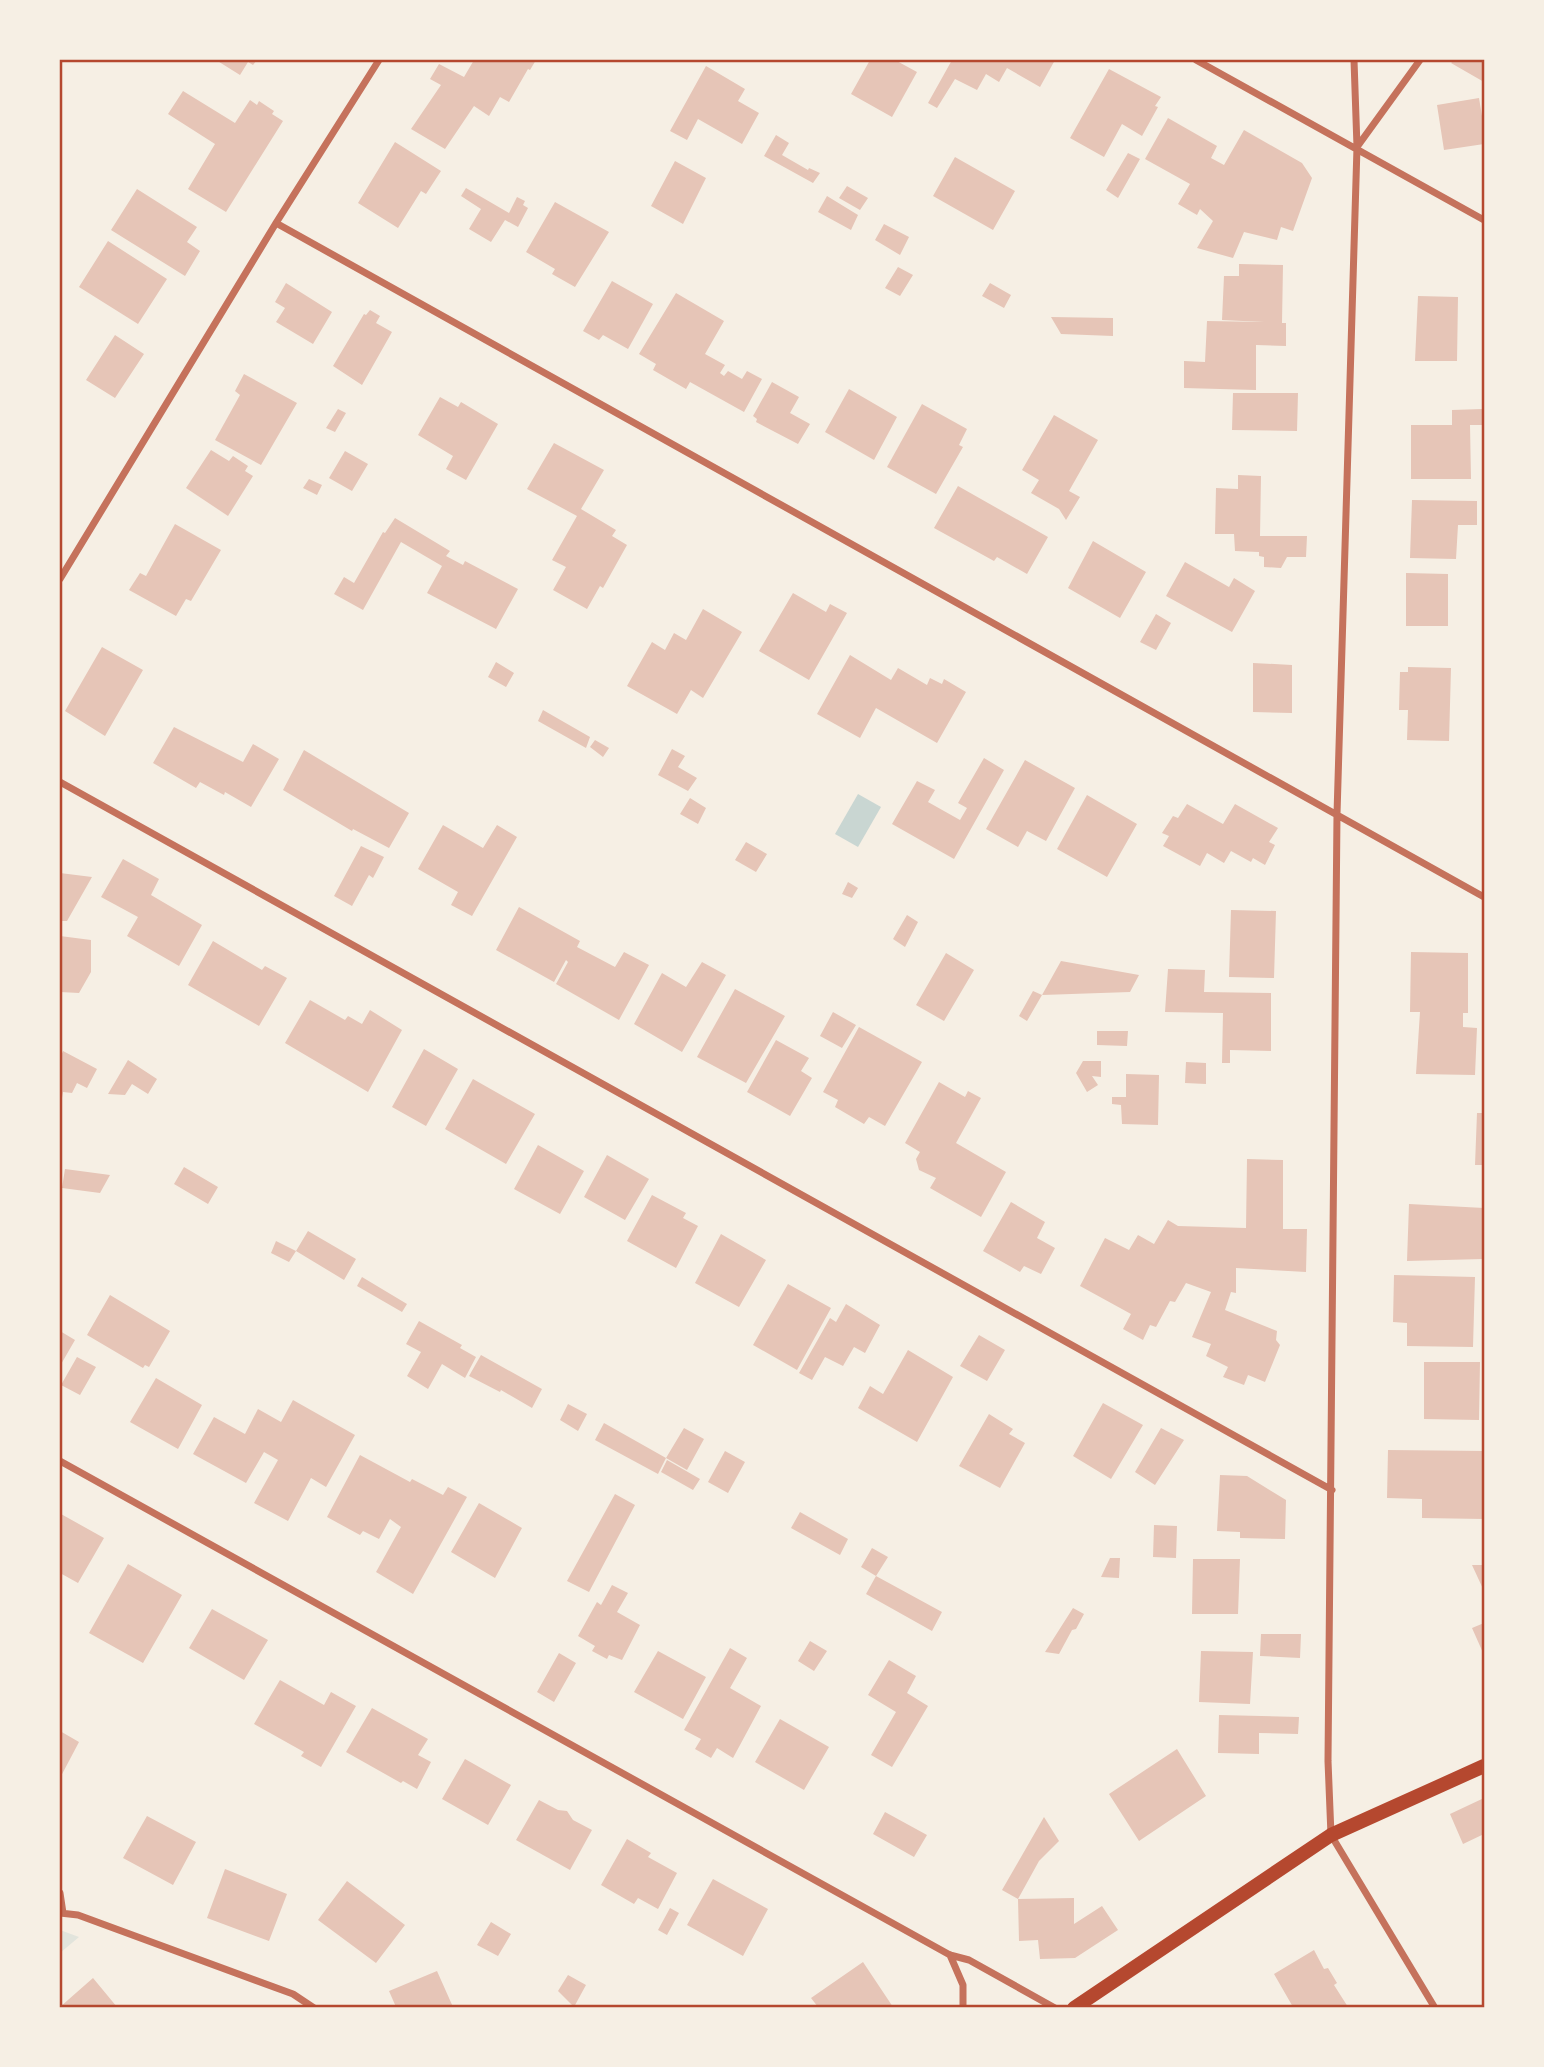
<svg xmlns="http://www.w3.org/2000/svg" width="1544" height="2067" viewBox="0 0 1544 2067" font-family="'DejaVu Sans',sans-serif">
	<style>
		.green { fill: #e2e4dc }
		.water { fill: #c9d6d2 }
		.building { fill: #e6c5b7 }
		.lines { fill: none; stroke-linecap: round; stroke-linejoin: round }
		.minor { stroke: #c5725c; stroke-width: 7 }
		.secondary { stroke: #b5482f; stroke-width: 14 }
		.neatline { fill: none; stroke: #b5482f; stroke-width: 2.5 }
	</style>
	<rect width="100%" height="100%" fill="#f6efe4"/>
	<!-- green -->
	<path class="green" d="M60 1930 79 1937 60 1953Z"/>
	<!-- water -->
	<path class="water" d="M858 794 881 807 858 847 835 834Z"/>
	<!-- building -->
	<path class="building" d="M216 60H257L253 65 248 62 240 75Z
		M474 60H536L530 70 528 69 509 102 500 97 489 116 474 106 445 149 411 129 441 85 430 79 439 64 464 77Z
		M870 60H895L917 72 892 117 851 94Z
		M952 60H1055L1040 87 1007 68 999 82 986 74 977 90 955 79 937 108 928 103Z
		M1454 60H1479L1484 63V82L1451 63Z
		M706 66 745 89 738 101 759 113 742 144 698 119 687 140 670 131Z
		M1109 69 1161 97 1155 106 1158 107 1142 136 1122 124 1104 157 1070 138Z
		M183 91 235 123 250 100 257 105 259 101 274 111 272 114 283 121 226 212 188 189 215 144 168 114Z
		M1479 98 1484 128V144L1444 150 1437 105Z
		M1168 118 1217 146 1211 158 1224 165 1244 130 1302 163 1312 178 1293 231 1281 227 1277 240 1244 232 1233 258 1197 248 1213 221 1200 209 1197 215 1178 204 1190 184 1145 159Z
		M776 135 789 143 782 155 808 170 809 168 820 173 813 183 764 156Z
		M395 142 441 171 426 194 421 191 398 228 358 203Z
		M1128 153 1140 159 1118 198 1106 190Z
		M955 157 1015 191 993 230 933 196Z
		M675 161 706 178 683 224 651 206Z
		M847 186 868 198 860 210 839 198Z
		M466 188 509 213 517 197 525 201 523 205 528 208 518 227 505 220 491 242 469 229 481 209 461 196Z
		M137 189 197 227 187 242 200 251 185 276 111 230Z
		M827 196 858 215 851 230 818 212Z
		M555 202 609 232 575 287 552 274 555 269 526 252Z
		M884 224 909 237 900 255 875 240Z
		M108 241 167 279 138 324 79 287Z
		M1239 264 1283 265 1282 323H1286V346L1256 345V390L1184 388V361L1205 362 1207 321 1264 322 1222 320 1224 276H1239Z
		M898 267 913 275 900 296 885 288Z
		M612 281 653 304 628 349 603 335 599 340 583 331Z
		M286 283 332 312 313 344 276 322 285 308 275 302Z
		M990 283 1011 295 1004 308 982 296Z
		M676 293 724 321 705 354 725 365 720 373 724 376 728 371 742 379 747 371 762 379 744 412 690 382 686 389 653 370 656 364 639 354Z
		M1418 296 1458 297 1457 361H1415Z
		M370 310 380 316 376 323 392 332 362 385 333 366 364 314 366 315Z
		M1051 317 1113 318V336L1061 334Z
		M115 335 144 354 115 398 86 380Z
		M244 374 297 403 261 465 215 440 240 395 235 391Z
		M772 382 799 397 790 413 810 424 798 444 756 422 757 419 753 416Z
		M849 389 897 417 874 460 825 432Z
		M1233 393H1298L1297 431 1232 430Z
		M440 397 458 407 461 402 498 424 466 480 446 469 453 456 418 435Z
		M922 404 967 429 959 445 963 447 936 494 887 467Z
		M338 409 346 413 335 432 326 428Z
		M1482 409V425H1470L1471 479H1411V425H1452V410Z
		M1054 415 1098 440 1069 491 1080 497 1066 520 1059 509 1031 493 1039 480 1022 470Z
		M554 443 604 470 581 509 616 530 612 536 627 545 603 588 600 586 587 609 553 590 566 567 552 560 577 516 527 489Z
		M211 450 229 461 233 456 248 466 245 471 253 476 228 516 186 488Z
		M345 451 368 464 352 491 329 478Z
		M1238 475 1261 476 1260 536H1307L1306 557H1287L1281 568 1264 567V557L1259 556V552L1235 551 1234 534H1215L1216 488 1238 489Z
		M309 479 322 485 317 495 303 488Z
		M958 486 1048 537 1027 574 997 557 994 561 934 528Z
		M1412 500 1477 501V525H1458L1456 559 1410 558Z
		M395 518 450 551 446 556 463 565 465 561 518 589 496 629 427 593 442 566 401 542 363 610 334 594 344 577 354 583 383 532 385 533Z
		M175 524 221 550 191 601 186 599 176 616 129 590 140 573 146 576Z
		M1093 541 1146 572 1120 618 1068 588Z
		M1185 562 1229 587 1234 578 1255 591 1232 632 1166 596Z
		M1406 573 1448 574V626H1406Z
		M793 593 826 612 830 604 847 613 809 680 759 651Z
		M703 609 742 632 703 698 691 690 677 714 627 686 652 642 665 650 674 633 686 640Z
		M1156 614 1171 623 1156 650 1140 642Z
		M102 647 143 670 105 736 65 711Z
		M850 655 891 680 898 668 927 685 930 678 942 684 944 679 966 692 937 743 876 708 860 738 817 714Z
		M496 662 514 673 506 687 488 677Z
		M1253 663 1292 665V713L1253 712Z
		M1408 667 1451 668 1449 741 1407 740 1408 710H1399L1400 672H1408Z
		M543 710 590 737 586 748 538 721Z
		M174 727 243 762 253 744 279 759 251 807 225 792 224 795 200 782 196 788 153 763Z
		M595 740 609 748 603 757 590 747Z
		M672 749 685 756 678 767 697 778 688 791 658 775Z
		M304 750 409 813 389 848 353 829 352 831 283 790Z
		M984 758 1004 770 954 859 892 824 917 781 935 790 928 802 960 820 967 808 958 803Z
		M1025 760 1075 788 1046 841 1027 831 1018 847 986 829Z
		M1087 795 1137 824 1107 877 1057 849Z
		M690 798 706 808 698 824 680 814Z
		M1187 804 1223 824 1235 804 1278 828 1269 842 1275 845 1265 865 1253 858 1251 862 1231 851 1224 863 1207 853 1200 866 1163 846 1169 836 1162 833 1173 816 1178 818Z
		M443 825 483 848 497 825 517 837 472 916 451 905 458 892 418 869Z
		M746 842 767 854 756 872 735 860Z
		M361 846 384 857 373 878 369 875 352 906 334 896Z
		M123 859 159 879 151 895 202 925 179 966 127 936 138 917 101 897Z
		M60 873 92 877 67 921H60Z
		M848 882 858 888 852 898 842 894Z
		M519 907 580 941 577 947 615 967 624 952 649 965 619 1020 556 984 568 962 566 960 554 982 496 950Z
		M1231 910 1276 911 1274 978 1229 977Z
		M907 915 918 922 905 947 893 939Z
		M60 936 91 940V972L79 993 60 992Z
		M213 941 262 970 265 966 287 978 259 1026 188 985Z
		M1411 952 1468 953V1013H1463V1027L1477 1028 1475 1075 1416 1074 1420 1012H1410Z
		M946 953 974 970 944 1021 916 1005Z
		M1061 961 1139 975 1130 992 1042 995 1027 1021 1019 1016 1033 991 1042 995Z
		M702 962 726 975 682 1052 634 1024 662 973 686 987Z
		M1168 969 1205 970 1204 992 1271 993V1051L1230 1050V1063H1222L1223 1013 1165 1012Z
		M735 989 785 1016 746 1083 697 1057Z
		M310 1000 345 1020 348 1016 362 1024 370 1010 402 1030 368 1092 285 1043Z
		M833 1012 856 1025 842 1048 820 1036Z
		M859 1027 922 1062 885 1126 869 1117 864 1124 835 1107 838 1100 823 1092Z
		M1097 1031H1128L1127 1046 1097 1045Z
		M776 1040 809 1058 801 1071 812 1078 790 1116 747 1092Z
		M424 1049 458 1069 426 1126 392 1107Z
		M63 1051 97 1069 87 1088 77 1083 72 1093 63 1092 61 1104 60 1058Z
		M128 1060 157 1079 148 1094 132 1084 125 1095 108 1094Z
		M1083 1061H1101V1077L1092 1076 1098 1085 1087 1092 1076 1073Z
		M1186 1062 1206 1063V1084L1185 1083Z
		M1126 1074 1159 1075 1158 1125 1122 1124 1121 1105 1112 1104V1097H1126Z
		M473 1079 535 1114 506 1164 445 1129Z
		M939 1082 965 1097 968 1091 981 1098 956 1143 1006 1172 981 1217 930 1188 936 1178 919 1170 916 1159 920 1152 905 1143Z
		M1477 1113H1484V1165H1475Z
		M538 1145 584 1171 560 1214 514 1189Z
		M607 1155 649 1179 625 1220 584 1197Z
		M1247 1159 1283 1160V1229H1307L1306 1272 1236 1268V1293L1231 1292 1225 1310 1277 1331 1276 1340 1280 1345 1265 1382 1248 1375 1244 1385 1223 1377 1228 1367 1206 1356 1211 1344 1192 1337 1211 1292 1186 1283 1175 1302 1170 1301 1156 1327 1150 1325 1143 1340 1123 1329 1131 1314 1080 1286 1105 1238 1129 1250 1138 1235 1154 1244 1168 1220 1178 1226 1246 1228Z
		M184 1167 218 1187 208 1204 174 1184Z
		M65 1169 110 1175 100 1193 62 1188Z
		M652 1195 686 1213 683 1218 698 1226 676 1268 627 1241Z
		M1011 1202 1045 1222 1037 1238 1055 1248 1041 1274 1024 1266 1020 1272 983 1251Z
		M1409 1204 1484 1208 1483 1259 1407 1261Z
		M308 1231 356 1259 344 1280 296 1251 289 1262 271 1253 276 1241 296 1251Z
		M721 1234 766 1260 739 1307 695 1283Z
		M1394 1275 1475 1277 1473 1347 1407 1346V1323L1393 1322Z
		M362 1277 407 1304 402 1312 357 1286Z
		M788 1284 831 1308 797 1370 753 1345Z
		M110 1295 170 1331 149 1367 145 1365 143 1368 87 1335Z
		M846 1304 880 1325 865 1353 854 1347 843 1366 825 1357 812 1380 799 1373 830 1318 836 1322Z
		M419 1321 462 1345 460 1348 476 1357 465 1378 442 1364 428 1389 407 1376 421 1352 406 1344Z
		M60 1331 75 1340 60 1366Z
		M979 1335 1005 1350 987 1381 960 1366Z
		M908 1350 953 1377 917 1442 858 1408 870 1386 883 1394Z
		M481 1355 542 1389 532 1408 501 1390 500 1392 469 1376Z
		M77 1357 96 1367 80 1395 61 1385Z
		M1424 1362H1480L1479 1420 1424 1419Z
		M156 1378 202 1405 178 1449 130 1422Z
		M293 1400 355 1435 326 1487 311 1478 288 1521 254 1503 278 1460 264 1452 246 1483 193 1454 214 1417 245 1434 258 1409 281 1422Z
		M1103 1403 1143 1425 1111 1479 1073 1456Z
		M568 1404 587 1414 578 1431 560 1420Z
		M989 1414 1013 1429 1009 1434 1025 1443 1000 1488 959 1466Z
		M604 1423 666 1458 658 1474 595 1440Z
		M684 1428 704 1439 687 1470 666 1458Z
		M1161 1428 1184 1440 1155 1485 1135 1472Z
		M1388 1450 1484 1451V1519L1422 1518V1499L1387 1498Z
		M725 1451 745 1462 728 1493 708 1482Z
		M360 1455 410 1482 412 1479 443 1495 448 1487 467 1497 413 1594 376 1572 401 1527 390 1519 379 1539 363 1531 360 1535 327 1517Z
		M667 1460 700 1479 693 1490 661 1472Z
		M1220 1475 1247 1476 1286 1500 1285 1539 1240 1538V1532L1217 1531Z
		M615 1494 635 1505 589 1592 567 1581Z
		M479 1503 522 1528 495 1578 451 1552Z
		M800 1512 848 1539 840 1555 791 1528Z
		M61 1514 104 1538 78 1583 60 1573Z
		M1154 1525 1177 1526 1176 1558 1153 1557Z
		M872 1548 888 1557 876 1576 942 1612 932 1631 866 1594 876 1576 861 1567Z
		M1110 1558H1120L1119 1578 1101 1577Z
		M1193 1559H1240L1238 1614H1192Z
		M128 1564 182 1595 143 1663 89 1633Z
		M1472 1565H1484V1591Z
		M612 1585 628 1593 617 1612 640 1625 622 1660 609 1655 607 1659 592 1651 595 1646 578 1636 597 1602 601 1605Z
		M1073 1608 1084 1614 1076 1629 1072 1630 1059 1654 1045 1652Z
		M212 1609 268 1640 244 1680 189 1648Z
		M1484 1623V1655L1472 1628Z
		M1261 1634H1301L1300 1658 1260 1656Z
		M810 1641 827 1651 814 1671 798 1661Z
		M730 1648 747 1658 730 1688 761 1706 733 1758 717 1748 711 1758 695 1749 701 1739 684 1730Z
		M658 1651 706 1677 683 1719 634 1692Z
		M1201 1651 1253 1652 1250 1704 1199 1702Z
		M559 1653 576 1663 554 1702 537 1692Z
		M889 1660 916 1676 907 1693 928 1706 892 1767 871 1755 896 1712 868 1695Z
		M280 1680 324 1705 331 1692 356 1706 321 1767 301 1756 304 1752 254 1724Z
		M372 1708 428 1739 418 1755 431 1762 417 1789 403 1781 401 1783 346 1752Z
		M1219 1715 1299 1717 1298 1734 1259 1733V1754L1218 1753Z
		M780 1719 829 1747 804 1790 755 1762Z
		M60 1731 79 1742 60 1778Z
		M1177 1749 1206 1796 1139 1841 1109 1794Z
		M465 1759 511 1785 488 1825 442 1799Z
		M1484 1798V1834L1463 1844 1450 1814Z
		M539 1800 558 1810 567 1811 573 1820 592 1830 570 1870 516 1840Z
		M885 1812 927 1835 914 1857 873 1834Z
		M147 1816 196 1842 173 1885 123 1858Z
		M1044 1817 1059 1841 1039 1861 1018 1899 1074 1898V1924L1102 1906 1118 1930 1075 1958 1040 1959 1038 1940 1019 1941 1018 1899 1002 1890Z
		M627 1839 651 1853 648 1857 677 1873 658 1909 638 1898 634 1904 601 1885Z
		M225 1869 287 1894 269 1941 207 1918Z
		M713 1879 768 1909 743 1956 687 1925Z
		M347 1881 405 1925 376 1963 318 1920Z
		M670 1908 679 1913 667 1935 658 1930Z
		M491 1922 511 1934 498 1956 477 1945Z
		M1314 1950 1324 1969 1328 1968 1337 1983 1334 1985 1348 2007H1293L1274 1974Z
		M863 1962 893 2007H818L811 1998Z
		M437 1971 453 2007H396L389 1991Z
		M568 1975 586 1985 574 2007 558 1991Z
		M93 1978 117 2007H60Z"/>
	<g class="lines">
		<!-- minor -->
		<path class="minor" d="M1196 60 1484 220
			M1354 60 1357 147 1337 814 1328 1761 1331 1835 1435 2008
			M1357 147 1420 60
			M276 223 1484 897
			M60 579 276 223 379 60
			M60 782 1332 1490
			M60 1461 950 1955 969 1960 1055 2008
			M60 1893 63 1913
			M60 1913 78 1915 293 1994 314 2008
			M950 1955 963 1985V2008"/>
		<!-- secondary -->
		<path class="secondary" d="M1074 2008 1331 1835 1484 1766"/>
	</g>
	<!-- border -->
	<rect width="1544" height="2067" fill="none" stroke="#f6efe4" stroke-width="122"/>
	<rect x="61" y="61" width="1422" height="1945" class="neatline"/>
</svg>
